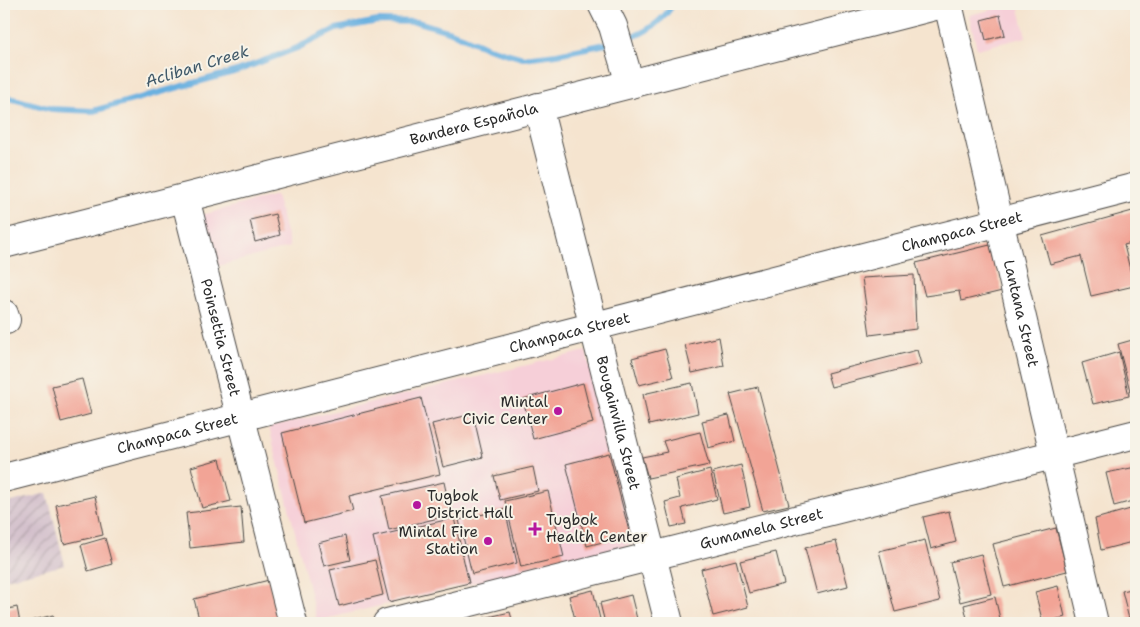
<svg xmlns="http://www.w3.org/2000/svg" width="1140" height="627" viewBox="0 0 1140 627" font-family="'Shantell Sans',sans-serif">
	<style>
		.built { fill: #f6cfd8 }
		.industrial { fill: url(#industrial-furrows) }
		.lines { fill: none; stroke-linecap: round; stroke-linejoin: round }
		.stream { stroke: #69b0e0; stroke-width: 6 }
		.building { fill: #f2a496 }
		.minor-casing { stroke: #494744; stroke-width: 30 }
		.minor { stroke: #fff; stroke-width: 28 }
		.poi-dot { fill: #b5179e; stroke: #f7f3e8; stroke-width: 2 }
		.labels { text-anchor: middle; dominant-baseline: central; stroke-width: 4; stroke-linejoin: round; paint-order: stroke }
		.street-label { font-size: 15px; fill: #2b2b2b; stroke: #f7f3e8 }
		.poi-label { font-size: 15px; fill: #2b2b2b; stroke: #f7f3e8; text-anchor: end }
		.water-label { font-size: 16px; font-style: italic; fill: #415a6a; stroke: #f7f3e8 }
	</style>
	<defs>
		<pattern id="industrial-furrows" width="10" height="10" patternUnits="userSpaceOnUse" patternTransform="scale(1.25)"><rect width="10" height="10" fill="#d1bdca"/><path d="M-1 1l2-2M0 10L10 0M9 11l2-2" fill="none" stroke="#aa9aa4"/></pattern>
	</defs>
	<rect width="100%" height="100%" fill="#f7f3e8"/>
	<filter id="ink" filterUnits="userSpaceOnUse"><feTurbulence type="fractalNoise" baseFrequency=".02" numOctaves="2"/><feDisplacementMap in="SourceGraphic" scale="10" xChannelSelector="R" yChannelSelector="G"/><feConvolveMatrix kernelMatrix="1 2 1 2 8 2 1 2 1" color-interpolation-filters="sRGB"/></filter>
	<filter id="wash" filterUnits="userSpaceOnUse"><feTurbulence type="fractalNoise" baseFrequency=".0096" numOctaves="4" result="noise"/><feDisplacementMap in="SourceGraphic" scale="20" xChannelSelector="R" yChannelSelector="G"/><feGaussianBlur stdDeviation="1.12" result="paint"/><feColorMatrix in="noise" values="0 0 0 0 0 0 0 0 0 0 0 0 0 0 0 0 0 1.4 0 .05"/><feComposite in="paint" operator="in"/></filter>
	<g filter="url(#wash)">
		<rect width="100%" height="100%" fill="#f5e4cf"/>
		<!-- built -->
		<path class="built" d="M1015 4H1018L1026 37 977 49 969 15Z
			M276 195 290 247 215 267 202 215Z
			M586 351 636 544 317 621 269 427Z"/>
		<!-- industrial -->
		<path class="industrial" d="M47 493 65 565 6 579 4 583V504Z"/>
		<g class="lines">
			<!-- stream -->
			<path class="stream" d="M623 40C644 34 662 23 673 4
				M4 94 9 98 52 109 93 111 237 71 297 48 336 29 378 21 418 22 451 32 488 48 523 58 557 54 611 43"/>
		</g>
		<g id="blocks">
			<!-- building -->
			<path class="building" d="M1000 15 1005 35 986 40 981 20Z
				M1136 210V242L1124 245 1134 286 1091 296 1081 256 1050 264 1042 236Z
				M275 214 280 235 255 242 250 220Z
				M990 245 1002 291 961 301 959 291 925 296 916 263Z
				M914 275 916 329 870 335 862 278Z
				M719 337 724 366 692 373 685 345Z
				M1136 339V414L1118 344Z
				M665 349 673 377 639 385 632 358Z
				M917 350 921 364 831 387 827 373Z
				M1119 352 1129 396 1093 404 1082 363Z
				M82 379 91 414 61 422 52 386Z
				M583 383 593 423 533 439 523 399Z
				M692 383 698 413 649 425 643 394Z
				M758 387 789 505 763 511 730 394Z
				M421 398 440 474 349 496 353 511 304 523 282 433Z
				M473 414 483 457 443 467 432 424Z
				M729 415 735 441 708 448 702 421Z
				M700 432 709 465 648 478 642 457 667 452 663 441Z
				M609 453 630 535 587 546 566 464Z
				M220 459 231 501 202 508 191 467Z
				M741 465 750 507 723 513 713 472Z
				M533 467 538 491 500 500 494 476Z
				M1136 467V500L1114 506 1106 473Z
				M710 470 717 499 682 508 686 524 671 527 665 502 680 498 676 479Z
				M444 482 451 515 389 530 382 496Z
				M548 491 564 557 521 567 505 501Z
				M95 496 103 535 64 544 56 505Z
				M241 507 244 542 190 548 186 513Z
				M1134 508 1136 521V541L1101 550 1095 519Z
				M505 509 517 563 472 574 459 520Z
				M949 511 956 542 931 549 923 517Z
				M454 518 469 583 389 602 373 537Z
				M1056 528 1067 571 1004 587 993 544Z
				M345 536 350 560 324 566 318 543Z
				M105 538 112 564 88 571 81 545Z
				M925 540 940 601 895 612 879 551Z
				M836 541 848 586 817 594 805 548Z
				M776 552 784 584 749 593 740 561Z
				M981 554 991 594 960 602 950 562Z
				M375 560 383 595 339 606 330 570Z
				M736 560 748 607 713 616 701 569Z
				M269 580 279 623H200L194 599Z
				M1058 586 1065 617 1043 623 1035 592Z
				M1136 588V623H1130L1122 591Z
				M593 590 601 623H576L569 596Z
				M631 595 638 623H605L600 603Z
				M995 597 1001 623H968L964 605Z
				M17 607 20 623H4V610Z
				M510 612 513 623H485L484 618Z
				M53 615 56 623H22Z"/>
		</g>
	</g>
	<g filter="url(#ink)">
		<use href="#blocks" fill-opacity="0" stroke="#494744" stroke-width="1"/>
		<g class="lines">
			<!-- minor casing -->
			<g class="minor-casing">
				<g id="minor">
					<path d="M602 4 613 26 630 84"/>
					<path id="s1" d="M948 4 1094 623"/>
					<path id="s2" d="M538 107 669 623"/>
					<path id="s3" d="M185 198 293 623"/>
					<path id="s4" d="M4 244 943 4"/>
					<path d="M4 314 6 320"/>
					<path id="s5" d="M4 478 1136 187"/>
					<path id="s6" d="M387 623 1136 434"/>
				</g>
			</g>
			<!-- minor -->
			<use href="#minor" class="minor"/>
		</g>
	</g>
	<!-- markers -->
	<g class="poi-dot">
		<circle cx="558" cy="411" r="5"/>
		<circle cx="417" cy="505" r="5"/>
		<path d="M532.5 521.5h5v5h5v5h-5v5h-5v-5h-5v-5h5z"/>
		<circle cx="488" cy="541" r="5"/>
	</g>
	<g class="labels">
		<!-- street labels -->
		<g class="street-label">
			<text stroke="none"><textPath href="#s4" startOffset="485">Bandera Española</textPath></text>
			<text stroke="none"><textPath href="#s5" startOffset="989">Champaca Street</textPath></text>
			<text stroke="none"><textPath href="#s1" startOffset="318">Lantana Street</textPath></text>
			<text stroke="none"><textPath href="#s5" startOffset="584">Champaca Street</textPath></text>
			<text stroke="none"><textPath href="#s3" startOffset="144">Poinsettia Street</textPath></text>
			<text stroke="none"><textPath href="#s2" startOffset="326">Bougainvilla Street</textPath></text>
			<text stroke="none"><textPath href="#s5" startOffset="179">Champaca Street</textPath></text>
			<text stroke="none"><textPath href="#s6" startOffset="386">Gumamela Street</textPath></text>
		</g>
		<!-- poi labels -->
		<g class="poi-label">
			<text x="548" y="402">Mintal<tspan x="548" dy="17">Civic Center</tspan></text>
			<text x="427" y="496" text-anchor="start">Tugbok<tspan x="427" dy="17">District Hall</tspan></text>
			<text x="546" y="520" text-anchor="start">Tugbok<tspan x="546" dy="17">Health Center</tspan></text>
			<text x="478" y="532">Mintal Fire<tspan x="478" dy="17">Station</tspan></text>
		</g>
		<!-- water labels -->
		<g class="water-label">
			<text transform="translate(197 66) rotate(-17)">Acliban Creek</text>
		</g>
	</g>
	<!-- margin -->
	<rect width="1140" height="627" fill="none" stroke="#f7f3e8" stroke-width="20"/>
</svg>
